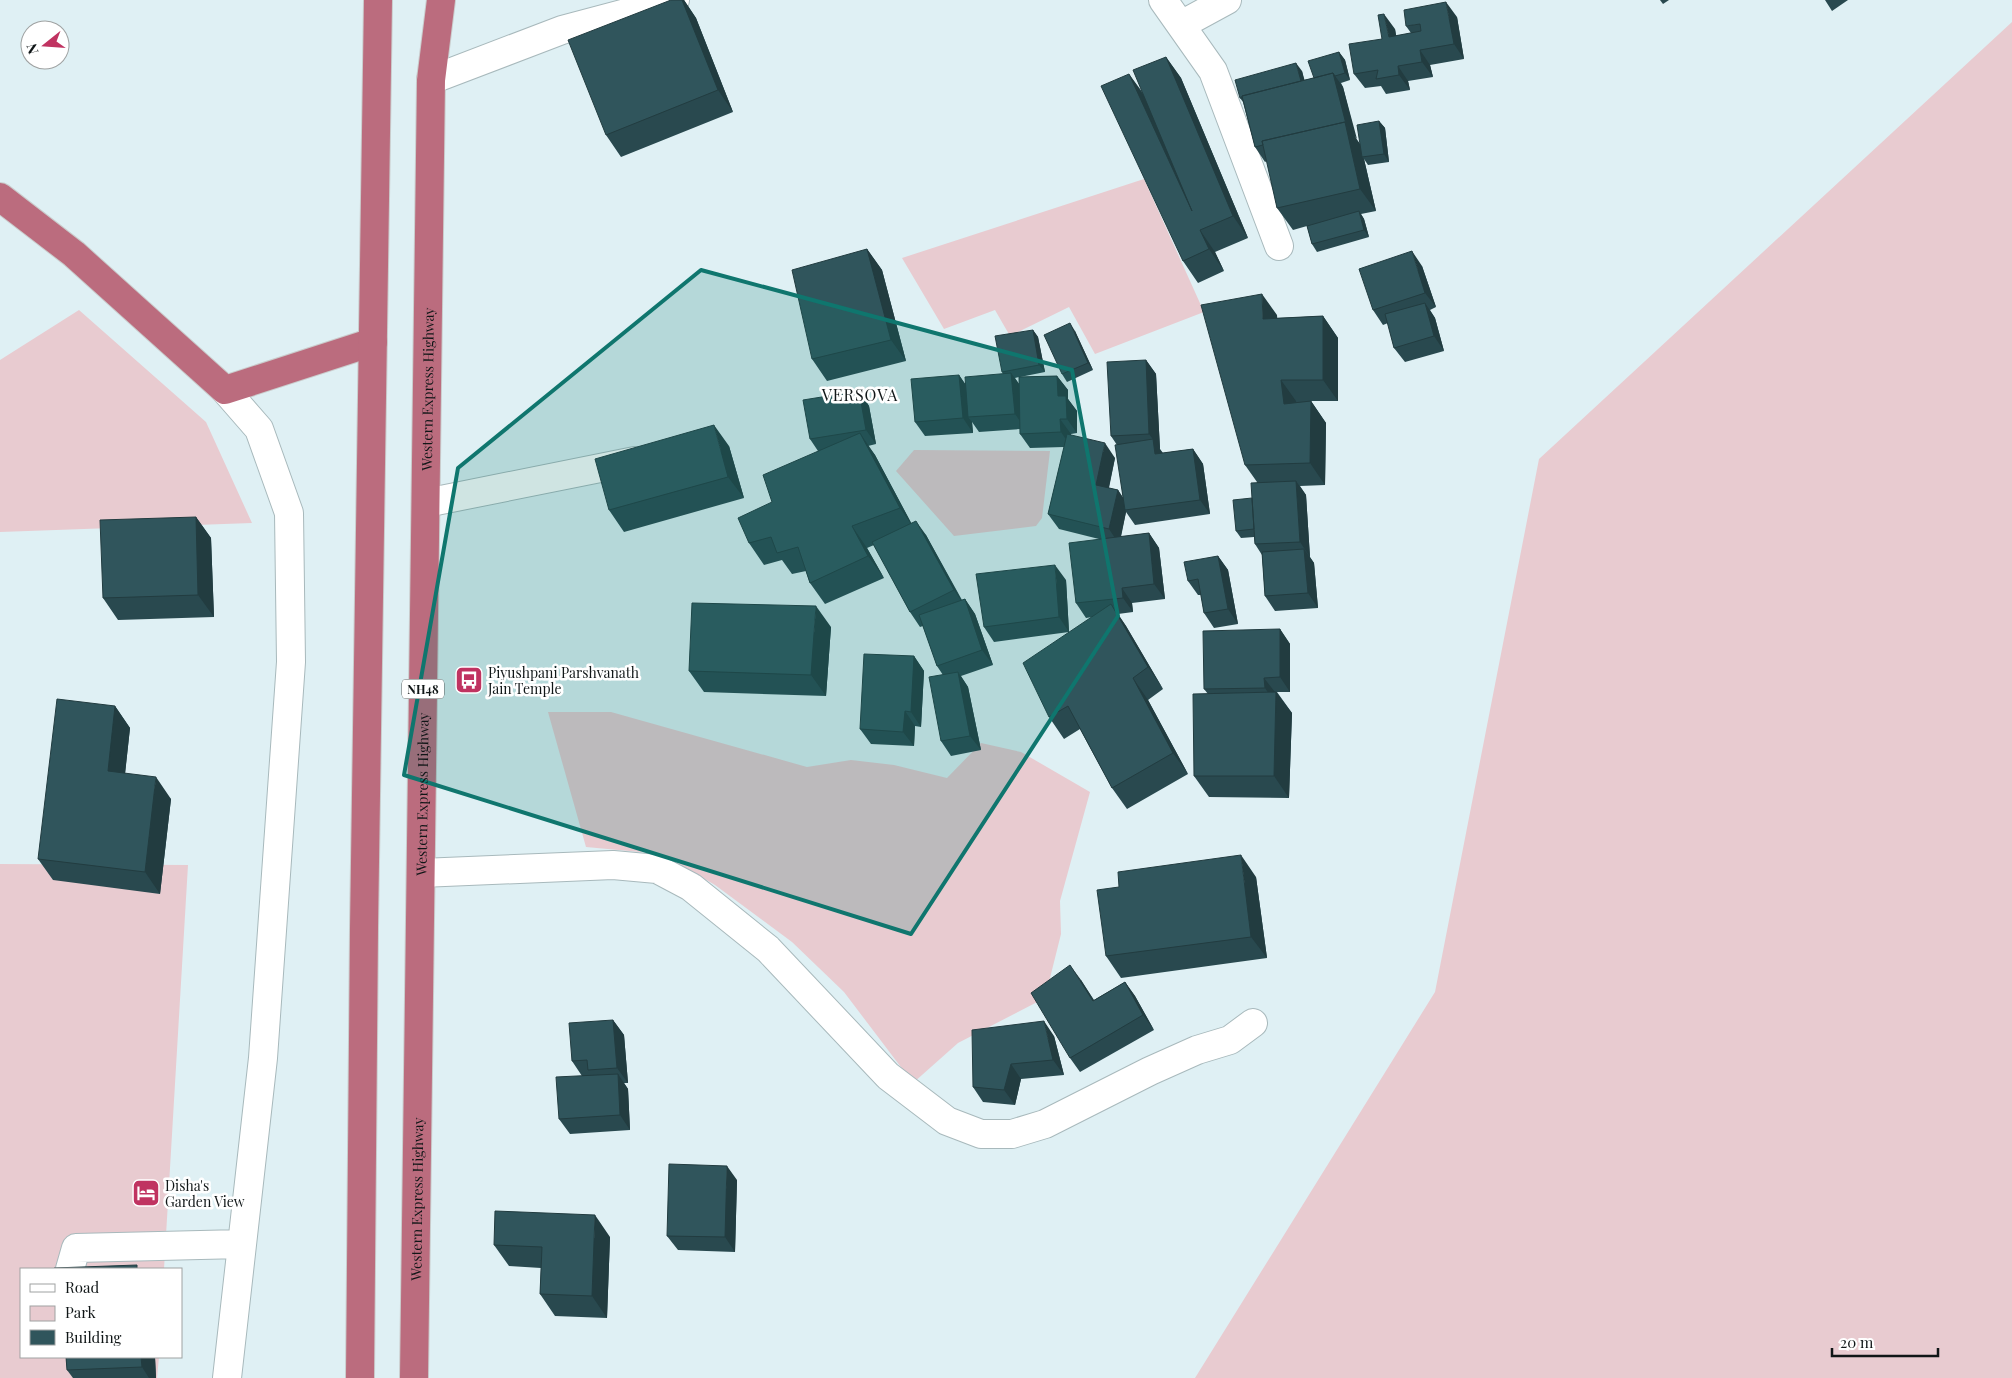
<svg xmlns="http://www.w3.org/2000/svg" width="2012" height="1378" viewBox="0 0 2012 1378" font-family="'Playfair Display',serif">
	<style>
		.green { fill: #e8cbd0 }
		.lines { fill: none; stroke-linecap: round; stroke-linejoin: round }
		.minor-casing { stroke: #a8b9bc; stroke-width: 30 }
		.highway-casing { stroke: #cacccc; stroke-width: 30 }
		.minor { stroke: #fff; stroke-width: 28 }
		.highway { stroke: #bb6c7e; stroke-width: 28 }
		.wall { fill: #29494f; fill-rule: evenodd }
		.shaded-wall { fill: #223c40 }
		.building { fill: #30555c; stroke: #223c40 }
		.marked { fill: #0f766e; fill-opacity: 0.2; stroke: #0f766e; stroke-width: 4; stroke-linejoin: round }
		.labels { text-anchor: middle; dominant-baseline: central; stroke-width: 5; stroke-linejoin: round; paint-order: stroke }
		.shield { fill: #fff; stroke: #585c5d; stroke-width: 1 }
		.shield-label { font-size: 12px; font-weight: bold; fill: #101617 }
		.street-label { font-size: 14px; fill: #101617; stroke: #fff }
		.poi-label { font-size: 14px; fill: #101617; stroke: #fff; text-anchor: start }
		.quarter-label { font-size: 16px; letter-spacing: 1px; fill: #101617; stroke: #fff }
	</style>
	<rect width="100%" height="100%" fill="#dff0f4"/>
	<!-- green -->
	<path class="green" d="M2012 22V1378H1195L1435 992 1539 459Z
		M1144 179 1204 312 1095 354 1069 307 1010 336 995 310 944 329 902 258Z
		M79 310 206 422 252 523 0 532V360Z
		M914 450 1050 451 1042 518 1036 526 954 536 896 471Z
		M548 712H611L807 767 851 760 894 765 947 778 981 743 1021 752 1090 792 1060 901 1061 934 1045 998 958 1043 913 1083 844 992 792 942 715 885 662 854 586 847Z
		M0 864 188 865 164 1269H21V1357H159L157 1378H0Z"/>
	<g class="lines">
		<!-- minor casing -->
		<g class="minor-casing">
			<path id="minor" d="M1163 0 1213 71 1279 246
				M1181 25 1227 0
				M431 80 562 30 675 0
				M225 390 259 429 289 513 291 662 263 1058 227 1378
				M426 503 635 461
				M421 873 613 865 657 869 691 887 768 949 888 1076 947 1121 981 1134H1012L1045 1124 1150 1071 1197 1050 1230 1040 1253 1023
				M70 1269 76 1248 242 1244"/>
		</g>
		<!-- highway casing -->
		<g class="highway-casing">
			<g id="highway">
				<path d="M0 197 74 254 225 390 373 342"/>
				<path d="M360 1378 364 928 378 0"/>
				<path id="s1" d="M414 1378 431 80 441 0"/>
			</g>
		</g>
		<!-- minor -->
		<use href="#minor" class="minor"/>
		<!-- highway -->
		<use href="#highway" class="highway"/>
	</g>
	<!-- wall -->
	<path class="wall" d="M671 0H684L696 18 733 112 621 157 606 135Z
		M1660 0H1669L1663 4Z
		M1825 0H1848L1832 11Z
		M1457 17 1464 59 1430 65 1433 77 1408 81 1410 90 1386 94 1381 86 1365 88 1354 74 1382 39 1395 29 1396 36 1411 33 1406 26Z
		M1339 52 1345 60 1350 80 1341 83 1343 87 1356 139 1360 144 1379 121 1385 128 1389 162 1368 165 1364 159 1376 211 1361 214 1364 219 1369 237 1317 252 1312 244 1307 226 1293 230 1277 208 1267 161 1265 162 1255 147 1243 102 1240 98 1302 71 1304 80 1314 78Z
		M1166 57 1181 78 1248 238 1215 252 1224 271 1198 283 1183 261 1129 74 1143 93Z
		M867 249 882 270 906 361 827 381 812 359Z
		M1422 266 1436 307 1430 310 1435 318 1444 351 1405 362 1394 348 1388 323 1383 325 1373 310Z
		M1277 315V318L1323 316 1338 338V401H1311L1326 423 1325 485 1300 486 1306 495 1310 557 1314 563 1318 608 1275 611 1265 596 1262 555 1255 544 1254 537 1241 538 1236 531 1252 498 1257 482 1245 465Z
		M1033 330 1038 337 1045 372 1020 377 1057 376 1068 390V399L1077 411V433L1071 434V435L1115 458 1109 488 1118 490 1123 498 1117 445 1111 436 1146 360 1156 374 1160 449 1163 453 1193 449 1203 464 1210 514 1135 525 1126 512 1121 537 1149 533 1159 548 1165 599 1132 603 1133 612 1118 614 1126 626 1163 689 1148 700 1188 774 1127 809 1112 788 1080 729 1064 739 1049 717 1092 617 1086 618 1076 603 1099 539 1059 529 1048 514 1064 447 1030 448 1020 434V429L979 432 972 422 973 433 925 436 915 422 959 375 966 385 1003 374 1002 372ZM1019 377V384L1015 378Z
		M1075 331 1093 370 1067 382 1062 374Z
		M859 391 869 406 876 444 868 446 875 455 911 523 926 535 962 600 965 599 975 614 993 665 961 676 968 687 981 750 951 756 941 741 943 675 937 666 923 626 920 627 910 612 874 545 867 548 884 578 825 604 810 583 806 571 792 574 782 560 764 565 749 543 772 502 818 451 810 439Z
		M729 446 744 498 624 532 609 510Z
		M196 517 211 538 214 617 118 620 103 598Z
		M1218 556 1228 570 1238 624 1214 628 1204 613 1201 595H1198L1188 581Z
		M1066 580 1069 632 994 642 984 627Z
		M831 627 826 696 704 692 689 671Z
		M1280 629 1290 644V692H1277L1292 713 1289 798 1209 797 1194 776 1208 694 1204 689Z
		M914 656 924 671 921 727 915 726 914 746 871 744 860 729Z
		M115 706 130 728 125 773 171 799 160 894 53 880 38 859Z
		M1256 877 1267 958 1121 978 1106 956Z
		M1081 980 1094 1000 1125 982 1135 996 1154 1030 1080 1072 1070 1058Z
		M613 1020 624 1035 628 1083H624L628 1089 630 1130 570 1134 559 1119 582 1076 572 1061Z
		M1054 1036 1064 1075 1021 1079 1015 1105 983 1102 973 1087Z
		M737 1180 735 1252 678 1250 667 1236Z
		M610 1237 607 1318 555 1316 540 1294 541 1268 509 1266 494 1245Z
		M66 1357H155L156 1378H73L67 1370Z"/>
	<!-- shaded-wall -->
	<path class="shaded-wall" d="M682 0H684L696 18 733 112 718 90Z
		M1446 2 1457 17 1464 59 1454 44Z
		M1384 14 1395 29 1399 52 1389 37Z
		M1420 50 1430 65 1433 77 1422 62Z
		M1339 52 1345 60 1350 80 1345 73Z
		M1166 57 1181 78 1248 238 1233 216Z
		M1296 63 1302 71 1307 89 1301 82Z
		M1398 66 1408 81 1410 90 1399 75Z
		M1333 73 1343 87 1357 139 1346 124Z
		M1129 74 1144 96 1192 211Z
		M1379 121 1385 128 1389 162 1384 154Z
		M1345 122 1360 144 1362 157 1364 159 1376 211 1360 189Z
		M1359 211 1364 219 1369 237 1364 230Z
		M1200 230 1215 252 1224 271 1209 249Z
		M867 249 882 270 906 361 891 340Z
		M1412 251 1422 266 1436 307 1425 293Z
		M1262 294 1277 315 1279 340 1263 319Z
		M1425 303 1435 318 1444 351 1434 336Z
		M1323 316 1338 338V401L1323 380Z
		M1070 323 1075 331 1093 370 1088 363Z
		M1033 330 1038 337 1045 372 1039 365Z
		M1146 360 1156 374 1160 449 1149 434Z
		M1011 373 1022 388 1025 428 1015 414Z
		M959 375 969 390 968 417 972 422 973 433 963 418Z
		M1057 376 1068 390V399L1077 411V433L1067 419 1058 396Z
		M1281 380 1296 401 1299 425 1284 404Z
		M859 391 869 406 876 444 866 430Z
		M1311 401 1326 423 1325 485 1310 463Z
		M1060 419 1071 434V447L1061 432Z
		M714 425 729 446 744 498 728 477Z
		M860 433 875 455 915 530 900 508Z
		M1153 439 1163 454H1155Z
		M1105 443 1115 458 1106 500 1096 485Z
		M1193 449 1203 464 1210 514 1200 500Z
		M1296 481 1306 495 1310 557 1300 542Z
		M1118 490 1128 505 1125 510 1126 512 1119 544 1109 529Z
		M196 517 211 538 214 617 198 595Z
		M916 521 926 535 964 605 954 590Z
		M852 526 867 548 884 578 868 556Z
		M1149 533 1159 548 1165 599 1154 584Z
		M1304 549 1314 563 1318 608 1308 593Z
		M1218 556 1228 570 1238 624 1228 609Z
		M1055 565 1066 580 1069 632 1059 617Z
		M1122 588 1132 603 1133 612 1123 598Z
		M965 599 975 614 993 665 982 650Z
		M1111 604 1126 626 1163 689 1148 667Z
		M816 606 831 627 826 696 811 675Z
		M1280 629 1290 644V692L1280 677Z
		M914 656 924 671 921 727 911 712Z
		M958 672 968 687 981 750 970 736Z
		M1133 678 1148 700 1188 774 1173 753Z
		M1264 678 1275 692V703L1265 688Z
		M1276 692 1292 713 1289 798 1274 776Z
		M115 706 130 728 123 793 108 771Z
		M905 711 915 726 914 746 903 732Z
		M156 777 171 799 160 894 145 872Z
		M1241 855 1256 877 1267 958 1251 937Z
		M1070 965 1081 980 1103 1015 1093 1001Z
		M1125 982 1135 996 1154 1030 1143 1015Z
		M613 1020 624 1035 628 1083 617 1068Z
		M1044 1021 1054 1036 1064 1075 1053 1060Z
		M1011 1064 1021 1079 1015 1105 1004 1090Z
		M618 1074 628 1089 630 1130 620 1115Z
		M727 1166 737 1180 735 1252 725 1237Z
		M595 1215 610 1237 607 1318 592 1296Z
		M141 1357H155L156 1378H149L142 1367Z"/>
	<!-- building -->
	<path class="building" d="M671 0H682L718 90 606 135 568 40Z
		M1446 2 1454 44 1420 50 1422 62 1398 66 1399 75 1376 79 1378 70 1354 74 1349 44 1382 39 1378 15 1384 14 1389 37 1421 31 1420 24 1406 26 1404 10Z
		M1339 52 1345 73 1335 76 1333 73 1314 78 1308 61Z
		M1166 57 1233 216 1200 230 1209 249 1183 261 1101 86 1129 74 1192 211 1133 70Z
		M1296 63 1301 81 1242 96V98H1240L1235 80Z
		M1333 73 1346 124 1345 122 1262 141 1263 145 1255 147 1242 96Z
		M1379 121 1384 154 1362 157 1357 125Z
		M1345 122 1360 189 1277 208 1262 141Z
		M1359 211 1364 230 1312 244 1307 226Z
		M867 249 891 340 812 359 792 270Z
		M1412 251 1425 293 1373 310 1359 269Z
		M1262 294 1263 319 1323 316V380H1281L1284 404 1311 401 1310 463 1245 465 1201 305Z
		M1425 303 1434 336 1394 348 1385 314Z
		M1070 323 1088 363 1062 374 1044 335Z
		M1033 330 1039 365 1002 372 995 336Z
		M1146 360 1149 434 1111 436 1107 362Z
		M1011 373 1015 414 968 417 965 377Z
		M959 375 963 418 915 422 911 379Z
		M1057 376 1058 396H1066L1067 419H1060L1061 432 1020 434 1019 377Z
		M859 391 866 430 810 439 803 400Z
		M714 425 728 477 609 510 595 459Z
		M860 433 900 508 852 526 868 556 810 583 798 547 777 553 771 537 749 543 738 518 772 502 763 475Z
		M1067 434 1105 443 1096 485 1118 490 1109 529 1048 514Z
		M1153 439 1155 454 1193 449 1200 500 1125 510 1115 445Z
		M1296 481 1300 542 1255 544 1251 483Z
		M1252 498 1254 529 1236 531 1233 500Z
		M196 517 198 595 103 598 100 520Z
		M916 521 954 590 910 612 872 542Z
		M1149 533 1154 584 1122 588 1123 598 1076 603 1069 543Z
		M1304 549 1308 593 1265 596 1262 552Z
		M1218 556 1228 609 1204 613 1198 579 1188 581 1184 562Z
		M1055 565 1059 617 984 627 976 574Z
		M965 599 982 650 937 666 919 615Z
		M692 603 816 606 811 675 689 671Z
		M1111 604 1148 667 1133 678 1173 753 1112 788 1068 706 1049 717 1023 663Z
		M1280 629V677L1264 678 1265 688 1204 689 1203 631Z
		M864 654 914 656 911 712 905 711 903 732 860 729Z
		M958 672 970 736 941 741 929 677Z
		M1276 692 1274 776H1194L1193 694Z
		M57 699 115 706 108 771 156 777 145 872 38 859Z
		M1241 855 1251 937 1106 956 1097 890 1119 887 1118 872Z
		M1070 965 1093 1001 1125 982 1143 1015 1070 1058 1031 993Z
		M613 1020 617 1068 588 1070 587 1060 572 1061 569 1023Z
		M1044 1021 1053 1060 1011 1064 1004 1090 973 1087 972 1030Z
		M618 1074 620 1115 559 1119 556 1077Z
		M669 1164 727 1166 725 1237 667 1236Z
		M495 1211 595 1215 592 1296 540 1294 542 1247 494 1245Z
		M137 1265V1269H54V1268Z
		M66 1357H141L142 1367 67 1370Z"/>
	<!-- marked area -->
	<path class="marked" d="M701 270 1072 370 1118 616 911 934 404 775 458 468Z"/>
	<!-- icons -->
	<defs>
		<g id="bus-square" transform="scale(1.4375)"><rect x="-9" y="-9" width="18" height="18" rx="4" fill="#c03361" stroke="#fff"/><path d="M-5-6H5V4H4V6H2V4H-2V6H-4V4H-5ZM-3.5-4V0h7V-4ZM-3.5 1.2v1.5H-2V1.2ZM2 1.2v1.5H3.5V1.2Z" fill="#fff"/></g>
		<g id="hotel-square" transform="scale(1.4375)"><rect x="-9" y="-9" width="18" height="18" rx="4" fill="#c03361" stroke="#fff"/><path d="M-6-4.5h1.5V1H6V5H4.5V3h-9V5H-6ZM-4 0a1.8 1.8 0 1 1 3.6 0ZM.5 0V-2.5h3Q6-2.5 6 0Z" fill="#fff"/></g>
	</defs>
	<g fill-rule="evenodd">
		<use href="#bus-square" x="469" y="680"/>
		<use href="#hotel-square" x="146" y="1193"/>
	</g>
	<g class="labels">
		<!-- shield labels -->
		<rect class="shield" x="402" y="679.5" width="42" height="19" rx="4"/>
		<g class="shield-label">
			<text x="423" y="689">NH48</text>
		</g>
		<!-- street labels -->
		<g class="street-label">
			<text stroke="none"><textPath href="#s1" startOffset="989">Western Express Highway</textPath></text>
			<text stroke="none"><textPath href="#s1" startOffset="584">Western Express Highway</textPath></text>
			<text stroke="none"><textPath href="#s1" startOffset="179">Western Express Highway</textPath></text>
		</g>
		<!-- poi labels -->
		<g class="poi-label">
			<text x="488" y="672">Piyushpani Parshvanath<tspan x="488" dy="16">Jain Temple</tspan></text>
			<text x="165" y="1185">Disha's<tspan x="165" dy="16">Garden View</tspan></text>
		</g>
		<!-- quarter labels -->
		<g class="quarter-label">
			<text x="860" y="394">VERSOVA</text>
		</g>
	</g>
	<!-- legend -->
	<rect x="20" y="1268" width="162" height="90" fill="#ffffff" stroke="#9fa2a2"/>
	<rect x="30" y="1284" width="25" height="8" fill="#ffffff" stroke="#9fa2a2"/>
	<text x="65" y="1293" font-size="15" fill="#101617">Road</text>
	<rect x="30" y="1306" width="25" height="15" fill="#e8cbd0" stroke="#9fa2a2"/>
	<text x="65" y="1318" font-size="15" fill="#101617">Park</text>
	<rect x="30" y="1330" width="25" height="15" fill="#30555c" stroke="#9fa2a2"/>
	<text x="65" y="1343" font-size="15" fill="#101617">Building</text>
	<!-- north arrow -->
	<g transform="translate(45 45) rotate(253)"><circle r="24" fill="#ffffff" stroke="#9fa2a2"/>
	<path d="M0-4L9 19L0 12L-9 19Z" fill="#c03361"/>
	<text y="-8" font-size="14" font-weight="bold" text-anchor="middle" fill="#101617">N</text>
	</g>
	<!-- scale -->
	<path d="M1832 1348v8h106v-8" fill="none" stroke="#101617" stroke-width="2.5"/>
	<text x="1840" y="1348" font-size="15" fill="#101617" stroke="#ffffff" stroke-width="4" paint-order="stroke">20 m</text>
</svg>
